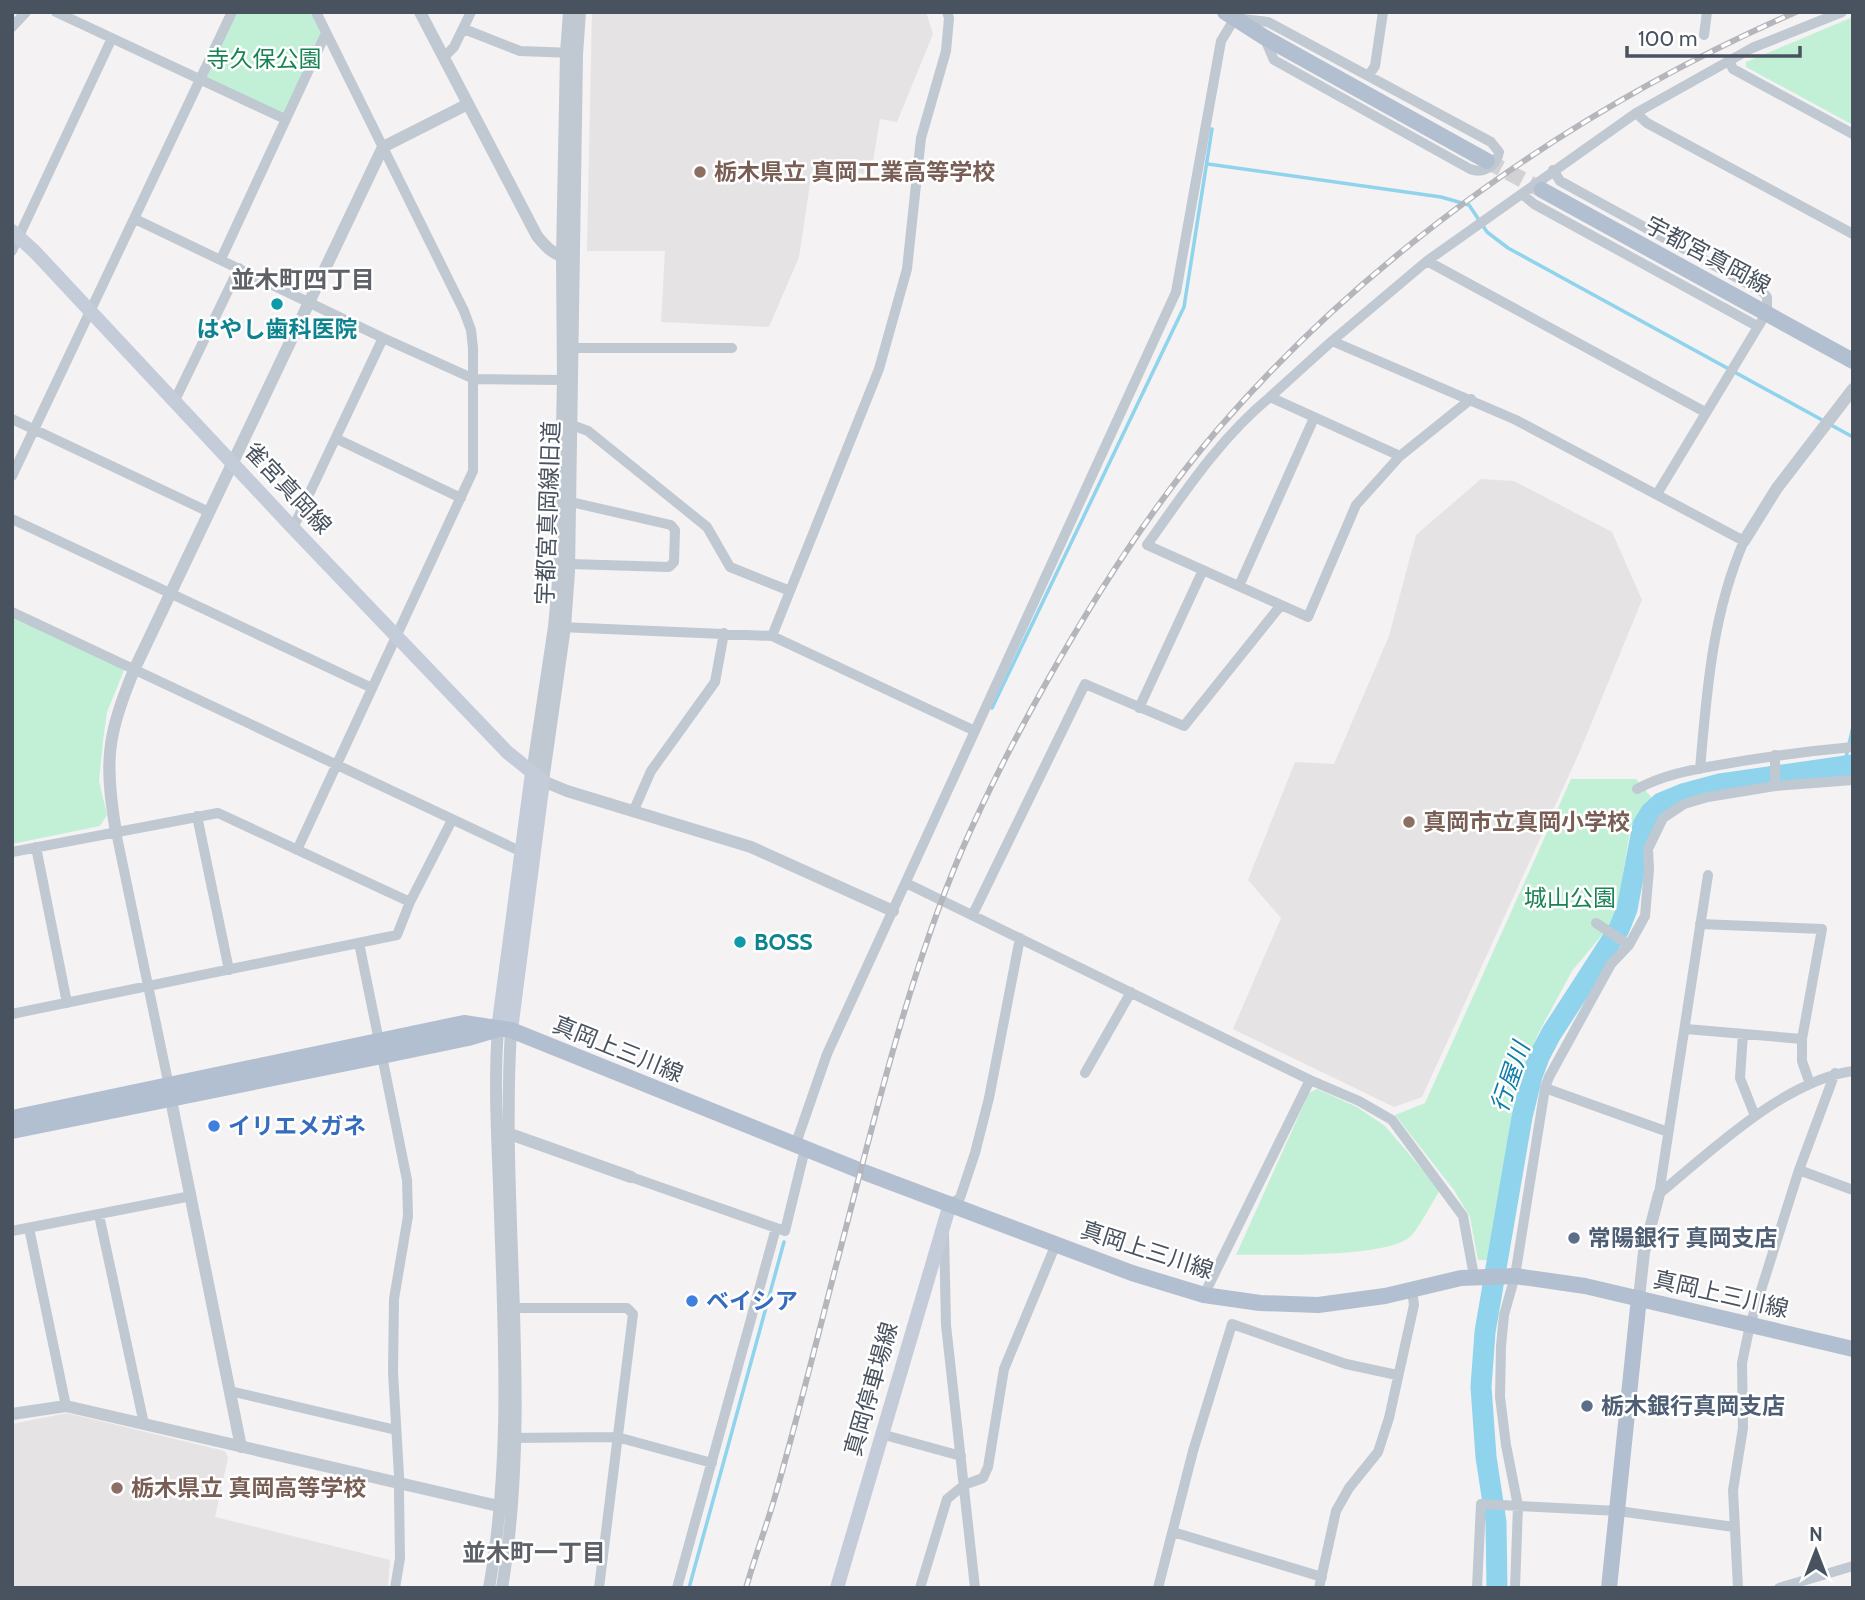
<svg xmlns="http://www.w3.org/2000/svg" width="1865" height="1600" viewBox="0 0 1865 1600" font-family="Cabin,'Noto Sans JP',sans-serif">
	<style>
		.education { fill: #e5e3e4 }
		.green { fill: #c2f0d7 }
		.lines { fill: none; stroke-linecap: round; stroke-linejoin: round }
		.stream { stroke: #8fd3ed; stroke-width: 3.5 }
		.river { stroke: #8fd3ed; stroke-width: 21 }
		.primary-tunnel { stroke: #d2d2d5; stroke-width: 16; stroke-dasharray: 16 8; stroke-linecap: butt }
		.minor { stroke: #c0c8d1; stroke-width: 10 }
		.tertiary { stroke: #c0c8d1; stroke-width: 12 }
		.secondary { stroke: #c3ccd8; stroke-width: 14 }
		.primary { stroke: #b2bfd0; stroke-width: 16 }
		.rail-casing { stroke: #b4b6bc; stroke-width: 6 }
		.rail { stroke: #fff; stroke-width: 3.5; stroke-dasharray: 10; stroke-linecap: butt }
		.minor-bridge { stroke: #c0c8d1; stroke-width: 10 }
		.education-dot { fill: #8d6e63; stroke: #fff; stroke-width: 2.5 }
		.culture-dot { fill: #0f9aa8; stroke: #fff; stroke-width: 2.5 }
		.shop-dot { fill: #3f7fe0; stroke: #fff; stroke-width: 2.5 }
		.service-dot { fill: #5c6f8a; stroke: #fff; stroke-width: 2.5 }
		.labels { text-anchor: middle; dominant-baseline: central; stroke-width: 5; stroke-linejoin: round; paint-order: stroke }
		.park-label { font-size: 23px; fill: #188355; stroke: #fff }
		.education-label { font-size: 23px; font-weight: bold; fill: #785e54; stroke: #fff; text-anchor: start }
		.street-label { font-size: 23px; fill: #495360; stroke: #fff }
		.culture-label { font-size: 23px; font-weight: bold; fill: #0d838f; stroke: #fff }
		.shop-label { font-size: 23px; font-weight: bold; fill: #366cbe; stroke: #fff; text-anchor: start }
		.service-label { font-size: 23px; font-weight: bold; fill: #4e5e75; stroke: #fff; text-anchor: start }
		.neighbourhood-label { font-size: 24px; font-weight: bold; fill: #5e6167; stroke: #fff }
		.water-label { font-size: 24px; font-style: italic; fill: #0c7ca8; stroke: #fff }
	</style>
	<rect width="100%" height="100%" fill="#f4f2f2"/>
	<!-- education -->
	<path class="education" d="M592 12H926L933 34 897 122 880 119 871 174 812 170 799 257 769 327 661 322 665 251H587Z
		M1481 479 1514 481 1612 532 1642 600 1580 751 1422 1097 1394 1107 1233 1029 1281 918 1248 880 1295 762 1334 764 1389 636 1416 535Z
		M67 1413 225 1451 228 1458 215 1517 390 1560 388 1588H12V1424Z"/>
	<!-- green -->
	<path class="green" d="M232 12H316L326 33 285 119 199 79Z
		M1853 17V125L1746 67V62Z
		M12 616 125 668 107 712 103 741 99 781 107 815 100 826 12 844Z
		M1571 779H1636L1656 803 1631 825 1618 904 1612 923 1572 971 1539 1032 1515 1091 1491 1260H1478L1470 1217 1454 1190 1395 1115 1425 1103Z
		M1317 1089 1357 1107 1385 1126 1440 1190C1433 1201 1419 1228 1411 1236 1386 1259 1272 1254 1236 1255L1309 1093Z"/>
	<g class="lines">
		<!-- stream -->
		<path class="stream" d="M1208 164 1441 197 1469 205 1487 232 1508 248 1824 421
			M1831 425 1853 437
			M992 708 1184 307 1212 129
			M1844 766 1853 727
			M689 1588 784 1242"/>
		<!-- river -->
		<path class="river" d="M1497 1588 1496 1522 1486 1457 1481 1387 1485 1332 1522 1117 1532 1076 1539 1057 1551 1034 1619 929 1627 909 1643 825 1651 812 1661 803 1683 794 1720 784 1853 765"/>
		<!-- primary-tunnel -->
		<path class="primary-tunnel" d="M1487 161 1542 190"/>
		<!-- minor -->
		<path class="minor" d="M56 12 285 119
			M12 27 26 12
			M464 29 520 51 573 53
			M1704 35 1707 12
			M444 57 454 47 471 12
			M1729 61 1733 69 1853 134
			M1369 75 1375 66 1383 12
			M1636 113 1647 123 1853 234
			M1553 170 1560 181 1763 292 1767 297V312L1657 494
			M1522 194 1534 204 1757 326
			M135 219 383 338 474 379 563 380
			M12 251 112 38
			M221 259 326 33
			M1427 261 1705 412
			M1332 341 1516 420 1744 541C1712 615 1707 689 1700 769
			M573 348H732
			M1270 397C1220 438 1184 493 1147 545L1308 617 1356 505 1400 456 1471 399
			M175 400 239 268
			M12 419 209 512
			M572 425 588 431 707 527 730 567 790 591
			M337 439 461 498
			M1400 456 1270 397 1332 341 1427 261 1636 113 1752 48 1842 12
			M12 476 232 12
			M12 519 372 688
			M293 528 383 338
			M570 564 669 567 674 562 675 530 671 525 571 502
			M1239 586 1314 418
			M12 612 522 852
			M560 627 772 636 975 731
			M772 636 879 369 907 269 921 138 946 51 949 18 947 12
			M1139 708 1203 570
			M1775 755V786
			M1637 789C1663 775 1690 770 1719 765 1764 757 1808 751 1853 747
			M633 812 651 771 715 682 724 633
			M197 816 229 970
			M116 832 169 1086
			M36 847 67 1003
			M297 850 473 471V348L471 330 464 311 316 12
			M12 852 218 813 410 902
			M906 883 1310 1080 1359 1101 1392 1120 1463 1216 1474 1276
			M973 914 1085 684 1184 726 1281 605
			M1596 923 1629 945
			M1700 924 1822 929 1802 1039V1061L1810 1084
			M359 943 379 1041
			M12 1014 397 935 410 902 452 820
			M1686 1029 1802 1039
			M1743 1034 1740 1078 1755 1116
			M382 1056 407 1180 408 1216 394 1299 393 1372 399 1476
			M1085 1073 1131 992
			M1545 1088 1668 1132
			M795 1146 827 1054 1176 292 1221 41 1235 18 1268 22 1491 142 1499 152C1496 167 1483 174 1470 169L1274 60 1264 37
			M1799 1170 1853 1190
			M631 1177 785 1231 805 1149
			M1659 1194 1708 875
			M1659 1194C1711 1151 1785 1080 1853 1071
			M950 1204 960 1198 975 1153 989 1098 1020 938
			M99 1215 144 1424
			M29 1228 66 1406
			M12 1231 191 1196
			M944 1232 946 1325 975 1588
			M1204 1295 1310 1080
			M507 1308H627L633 1314 599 1588
			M230 1391 396 1430
			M881 1434 961 1456
			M508 1438 617 1437 712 1463
			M1173 1532 1322 1577
			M395 1588 400 1558 399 1493
			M677 1588 776 1228
			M920 1588 947 1499 964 1485 983 1478 988 1467 1004 1369 1056 1244
			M1158 1588 1193 1451 1232 1324 1346 1364 1397 1375
			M1319 1588 1336 1511 1349 1488 1378 1452 1389 1418 1414 1305 1412 1290
			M1477 1588 1481 1504 1618 1511 1734 1527
			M1515 1588 1518 1506 1506 1445 1500 1397 1501 1346 1504 1315 1515 1276 1545 1088 1549 1077 1611 964 1629 945 1645 916 1649 869 1648 849 1663 818 1684 804 1708 797 1775 786 1853 780
			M1738 1588 1733 1490 1743 1428 1742 1363 1750 1325 1799 1170 1835 1073
			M1779 1588 1853 1566"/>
		<!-- tertiary -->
		<path class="tertiary" d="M420 12 537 236C546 247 555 257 570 257
			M580 12 577 54 569 571 565 627 543 781 567 791 751 847 893 911
			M1744 541 1777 488 1853 389
			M532 773 554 627 559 571 563 380 562 257 566 53 569 12
			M116 832C104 761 107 736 134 670L383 147 468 104
			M169 1090 241 1447
			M510 1134 631 1177
			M1639 1298 1644 1252 1659 1194
			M12 1414 66 1406 507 1508
			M489 1588C513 1455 503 1318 499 1184 497 1132 494 1081 498 1029
			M502 1588C533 1403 500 1216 511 1030"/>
		<!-- secondary -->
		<path class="secondary" d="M12 231 35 252 293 528 507 752 543 781 511 1030
			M498 1029 532 773
			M837 1588 950 1204"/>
		<!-- primary -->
		<path class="primary" d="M1225 12 1264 37 1487 161
			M1542 190 1853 361
			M12 1118 464 1023 511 1030 861 1171 1132 1273 1204 1295 1260 1303 1318 1305 1385 1296 1461 1278 1515 1276 1585 1286 1853 1349
			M12 1131 382 1056 468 1038 495 1030
			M1609 1588 1639 1298"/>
		<!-- rail casing -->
		<g class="rail-casing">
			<path id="rail" d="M746 1588C755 1556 767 1525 776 1493 798 1416 817 1339 837 1262 873 1125 906 982 961 852 986 794 1015 738 1046 683 1096 594 1152 506 1219 428 1374 249 1580 106 1796 12"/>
		</g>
		<!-- rail -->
		<use href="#rail" class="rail"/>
		<!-- minor-bridge -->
		<path class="minor-bridge" d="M399 1476V1493"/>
	</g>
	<!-- markers -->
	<g class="education-dot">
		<circle cx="700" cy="172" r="7"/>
		<circle cx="1409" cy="822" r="7"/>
		<circle cx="117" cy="1488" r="7"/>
	</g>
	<g class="culture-dot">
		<circle cx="277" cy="304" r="7"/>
		<circle cx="740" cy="942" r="7"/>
	</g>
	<g class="shop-dot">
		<circle cx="214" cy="1126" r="7"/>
		<circle cx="692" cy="1301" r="7"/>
	</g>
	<g class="service-dot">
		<circle cx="1574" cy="1238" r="7"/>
		<circle cx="1587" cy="1406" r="7"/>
	</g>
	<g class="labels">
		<!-- park labels -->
		<g class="park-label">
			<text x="264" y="59">寺久保公園</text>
			<text x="1570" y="898">城山公園</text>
		</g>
		<!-- education labels -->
		<g class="education-label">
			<text x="714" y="172">栃木県立 真岡工業高等学校</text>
			<text x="1423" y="822">真岡市立真岡小学校</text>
			<text x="131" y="1488">栃木県立 真岡高等学校</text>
		</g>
		<!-- street labels -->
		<g class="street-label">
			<text transform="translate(1708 255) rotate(28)">宇都宮真岡線</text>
			<text transform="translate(288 488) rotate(47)">雀宮真岡線</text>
			<text transform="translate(548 513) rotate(-88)">宇都宮真岡線旧道</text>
			<text transform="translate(618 1049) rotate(22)">真岡上三川線</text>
			<text transform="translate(1147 1250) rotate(18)">真岡上三川線</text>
			<text transform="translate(1721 1294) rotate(13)">真岡上三川線</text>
			<text transform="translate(871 1389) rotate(-74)">真岡停車場線</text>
		</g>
		<!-- culture labels -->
		<g class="culture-label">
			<text x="277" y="329">はやし歯科医院</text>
			<text x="754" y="942" text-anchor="start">BOSS</text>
		</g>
		<!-- shop labels -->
		<g class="shop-label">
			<text x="228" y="1126">イリエメガネ</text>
			<text x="706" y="1301">ベイシア</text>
		</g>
		<!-- service labels -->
		<g class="service-label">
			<text x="1588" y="1238">常陽銀行 真岡支店</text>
			<text x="1601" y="1406">栃木銀行真岡支店</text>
		</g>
		<!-- neighbourhood labels -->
		<g class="neighbourhood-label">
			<text x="303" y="279">並木町四丁目</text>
			<text x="534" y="1552">並木町一丁目</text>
		</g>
		<!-- water labels -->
		<g class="water-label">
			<text transform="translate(1510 1077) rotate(-71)">行屋川</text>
		</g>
	</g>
	<!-- border -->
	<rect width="1865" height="1600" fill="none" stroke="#495360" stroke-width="28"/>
	<!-- north arrow -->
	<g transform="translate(1816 1551)" stroke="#ffffff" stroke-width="5" paint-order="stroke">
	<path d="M0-5L12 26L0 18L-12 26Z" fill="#495360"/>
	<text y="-10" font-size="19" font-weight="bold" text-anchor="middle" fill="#495360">N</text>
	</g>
	<!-- scale -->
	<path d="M1627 46v10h173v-10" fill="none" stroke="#495360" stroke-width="3.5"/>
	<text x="1638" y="46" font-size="21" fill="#495360" stroke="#ffffff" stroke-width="5" paint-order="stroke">100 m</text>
</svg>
